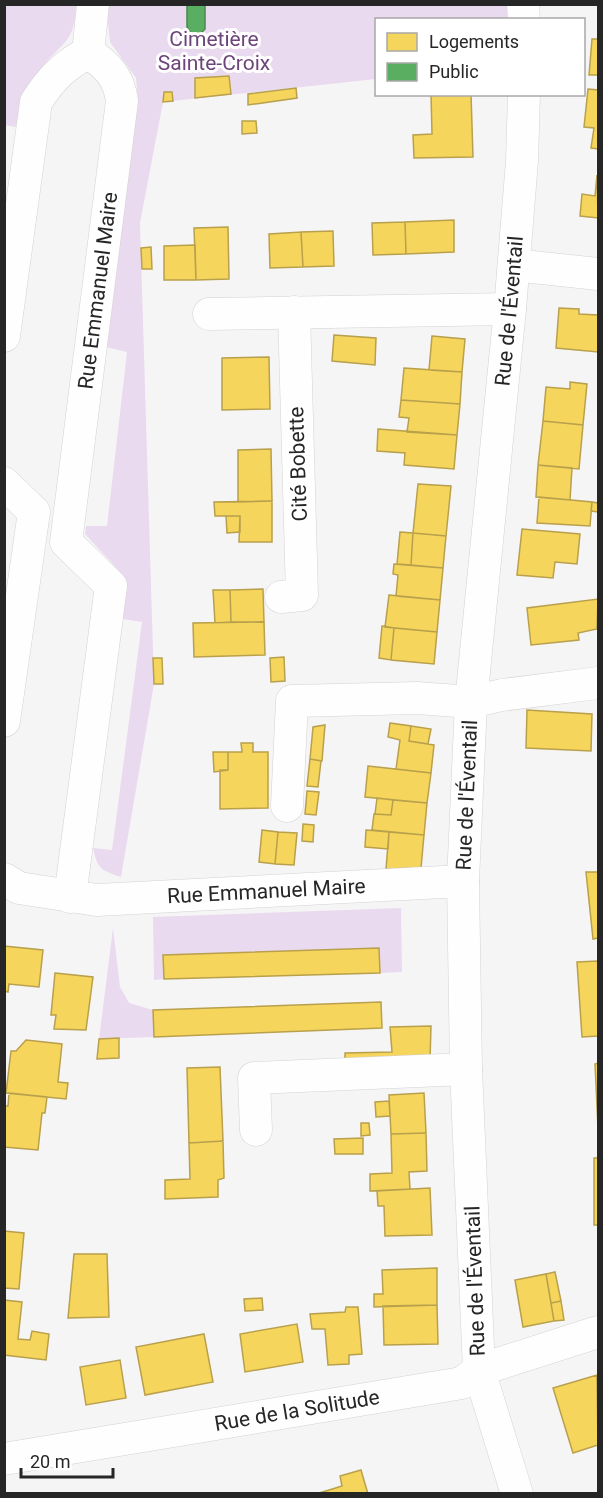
<svg xmlns="http://www.w3.org/2000/svg" width="603" height="1498" viewBox="0 0 603 1498" font-family="Roboto,sans-serif">
	<style>
		.green { fill: #eadaef }
		.homes { fill: #f6d55c; stroke: #b8a04c; stroke-width: 1.5 }
		.public { fill: #5aae61; stroke: #4b8550; stroke-width: 1.5 }
		.lines { fill: none; stroke-linecap: round; stroke-linejoin: round }
		.minor-casing { stroke: #d3d2d3; stroke-width: 33 }
		.minor { stroke: #fefefe; stroke-width: 32 }
		.labels { text-anchor: middle; dominant-baseline: central; stroke-width: 6; stroke-linejoin: round; paint-order: stroke }
		.park-label { font-size: 21px; fill: #6e457a; stroke: #fff }
		.street-label { font-size: 21px; fill: #272627; stroke: #fff }
	</style>
	<rect width="100%" height="100%" fill="#f6f5f6"/>
	<!-- green -->
	<path class="green" d="M5 5H76C75 43 63 41 42 67 28 86 21 105 16 127L5 125Z
		M106 5H508V19L376 20V79L163 102 140 223 154 684 121 877C101 870 98 870 93 848L112 850 142 622 123 619 126 584 123 575 85 534 86 526H107L127 352 106 347 138 100 136 78 110 42Z
		M401 908 402 972 380 973 379 949 163 955 164 979 154 980 153 917Z
		M113 928 120 987 129 1003 153 1010 154 1037 99 1039Z"/>
	<!-- homes -->
	<path class="homes" d="M592 39H598V75H589Z
		M229 76 231 94 195 98V78Z
		M296 88 297 98 248 105V94Z
		M588 89 598 90V149L591 148 594 128 584 127Z
		M164 92H172L173 101 163 102Z
		M431 94H471L473 157 414 158 413 135 432 134Z
		M242 121H256L257 133 242 134Z
		M597 175 598 218 580 216 582 194 595 196Z
		M454 220V252L406 254 405 222Z
		M405 222 406 254 373 255 372 223Z
		M228 227 229 279 196 280 194 228Z
		M333 231 334 266 303 267 301 232Z
		M301 232 303 267 270 268 269 234Z
		M195 245 196 280H164V246Z
		M151 247 152 269H142L141 248Z
		M559 308 579 309V314L598 315V352L556 348Z
		M334 335 376 338 375 365 332 361Z
		M432 336 465 339 462 372 429 370Z
		M269 357 270 409 222 410V358Z
		M404 368 462 372 460 404 401 400Z
		M570 382 587 384 583 425 543 421 546 387 570 389Z
		M401 400 460 404 457 435 407 432 409 418 399 417Z
		M543 421 583 425 579 469 538 465Z
		M378 429 457 435 454 469 404 465 405 453 377 451Z
		M271 449 272 501 238 502V450Z
		M538 465 572 468 570 500 536 497Z
		M418 484 451 486 446 536 413 533Z
		M539 497 592 502 590 526 537 523Z
		M272 501V542H239L240 516H215L214 502Z
		M592 502 598 503V512L591 511Z
		M226 516H240V532L227 533Z
		M522 529 580 534 577 564 555 562 553 578 517 575Z
		M400 532 413 533 411 565 397 564Z
		M413 533 446 536 443 568 411 565Z
		M394 564 443 568 440 600 396 596 398 575 393 574Z
		M263 589 264 622H231L230 590Z
		M213 590H230L231 622 215 623Z
		M389 595 440 600 437 632 385 627Z
		M598 599 597 629 578 633 579 640 531 645 527 608Z
		M264 622 265 655 194 657 193 623Z
		M382 626 394 628 391 660 379 658Z
		M394 628 437 632 434 664 391 660Z
		M284 657 285 681 271 682 270 658Z
		M153 658H162L163 684H154Z
		M527 710 592 714 591 751 526 748Z
		M390 723 411 726 409 741 434 745 431 773 396 769 400 740 388 737Z
		M325 725 322 761 310 759 313 727Z
		M411 726 431 729 428 744 409 741Z
		M241 743H253V752H268V808L220 809V770H228V752H242Z
		M213 752H228V770L214 772Z
		M310 759 321 761 318 787 307 786Z
		M368 766 431 773 427 803 365 797Z
		M307 791 319 792 316 815 305 814Z
		M377 798 393 800 391 815 375 814Z
		M393 800 427 803 424 835 372 830 374 814 391 815Z
		M303 824 314 825 313 842 302 841Z
		M262 830 278 832 275 864 259 862Z
		M366 830 389 832 388 849 365 847Z
		M278 832 297 833 294 865 275 864Z
		M389 832 424 835 421 868 386 869Z
		M586 872H598V938L593 939Z
		M4 946 43 950 39 987 9 984 8 992 4 991Z
		M379 948 380 973 164 979 163 955Z
		M598 961V1036L582 1037 577 962Z
		M55 973 93 977 86 1030 54 1029 56 1015H51Z
		M381 1002 382 1028 154 1037 153 1010Z
		M431 1026 430 1060 345 1063V1053L392 1052 390 1027Z
		M119 1038V1058L97 1059 99 1039Z
		M26 1040 62 1044 58 1082 68 1083 66 1099 6 1093 11 1051H16Z
		M598 1063V1128L595 1064Z
		M220 1067 223 1141 189 1143 187 1068Z
		M9 1093 47 1097 45 1113H42L38 1150 4 1147V1106H8Z
		M424 1093 426 1133 391 1134 389 1095Z
		M389 1101 390 1116 376 1117 375 1102Z
		M361 1123H369L370 1135 361 1136Z
		M426 1133 427 1171 409 1172 410 1189 370 1191V1174L392 1173 391 1134Z
		M363 1138V1154H335L334 1139Z
		M223 1141 224 1178 218 1180V1197L165 1199V1180L190 1179 189 1143Z
		M594 1158H598V1225H594Z
		M430 1188 432 1235 385 1236 384 1206H378L377 1191Z
		M4 1231 24 1233 19 1289 4 1288Z
		M74 1254H107L109 1317 68 1318Z
		M437 1268V1305L374 1307V1294H383L382 1270Z
		M555 1272 561 1301 551 1303 546 1274Z
		M546 1274 554 1321 523 1327 515 1280Z
		M262 1298 263 1310 245 1311 244 1299Z
		M4 1300 22 1302 18 1339 30 1340 32 1331 49 1334 46 1360 4 1355Z
		M561 1301 564 1320 554 1321 551 1303Z
		M437 1305 438 1344 384 1345 383 1306Z
		M346 1307H358L362 1354 349 1355V1364L328 1365 325 1329H312L310 1314 345 1312Z
		M297 1324 303 1362 245 1372 240 1334Z
		M204 1334 213 1382 145 1395 136 1347Z
		M120 1360 126 1398 86 1405 80 1367Z
		M597 1375 598 1445 573 1453 553 1388Z
		M361 1470 368 1494H316L342 1486 340 1476Z"/>
	<!-- public -->
	<path class="public" d="M187 4H205V29L198 36 191 33 187 27Z"/>
	<g class="lines">
		<!-- minor casing -->
		<g class="minor-casing">
			<g id="minor">
				<path d="M523 4 524 20"/>
				<path d="M88 53 93 4"/>
				<path d="M514 265 598 274"/>
				<path d="M209 314 510 309"/>
				<path d="M4 336 36 102C50 80 65 64 88 53"/>
				<path d="M4 483 34 512 4 721"/>
				<path d="M281 597 302 595 294 312"/>
				<path d="M287 806 292 701 417 698 471 702 502 695 598 683"/>
				<path id="s1" d="M4 879 19 888 97 900 463 881"/>
				<path id="s2" d="M70 897 111 586 66 542 122 101C119 78 108 65 88 53"/>
				<path d="M256 1130 254 1078 466 1069"/>
				<path id="s3" d="M4 1459 462 1383 479 1370 598 1332"/>
				<path id="s4" d="M517 1494 479 1370 466 1069 463 881 471 702 510 309 522 161 524 94"/>
			</g>
		</g>
		<!-- minor -->
		<use href="#minor" class="minor"/>
	</g>
	<g class="labels">
		<!-- park labels -->
		<g class="park-label">
			<text x="214" y="39">Cimetière<tspan x="214" dy="24">Sainte-Croix</tspan></text>
		</g>
		<!-- street labels -->
		<g class="street-label">
			<text stroke="none"><textPath href="#s2" startOffset="630">Rue Emmanuel Maire</textPath></text>
			<text stroke="none"><textPath href="#s4" startOffset="1191">Rue de l'Éventail</textPath></text>
			<text transform="translate(298 464) rotate(-92)">Cité Bobette</text>
			<text stroke="none"><textPath href="#s4" startOffset="705">Rue de l'Éventail</textPath></text>
			<text stroke="none"><textPath href="#s1" startOffset="266">Rue Emmanuel Maire</textPath></text>
			<text transform="translate(475 1281) rotate(-92)">Rue de l'Éventail</text>
			<text stroke="none"><textPath href="#s3" startOffset="297">Rue de la Solitude</textPath></text>
		</g>
	</g>
	<!-- border -->
	<rect width="603" height="1498" fill="none" stroke="#272627" stroke-width="12"/>
	<!-- legend -->
	<rect x="375" y="18" width="210" height="78" fill="#ffffff" stroke="#a9a8a9" stroke-width="1.5"/>
	<rect x="387" y="33" width="30" height="18" fill="#f6d55c" stroke="#a9a8a9" stroke-width="1.5"/>
	<text x="429" y="48" font-size="18" fill="#272627">Logements</text>
	<rect x="387" y="63" width="30" height="18" fill="#5aae61" stroke="#a9a8a9" stroke-width="1.5"/>
	<text x="429" y="78" font-size="18" fill="#272627">Public</text>
	<!-- scale -->
	<path d="M21 1468v9h92v-9" fill="none" stroke="#272627" stroke-width="3"/>
	<text x="30" y="1468" font-size="18" fill="#272627" stroke="#ffffff" stroke-width="4.5" paint-order="stroke">20 m</text>
</svg>
